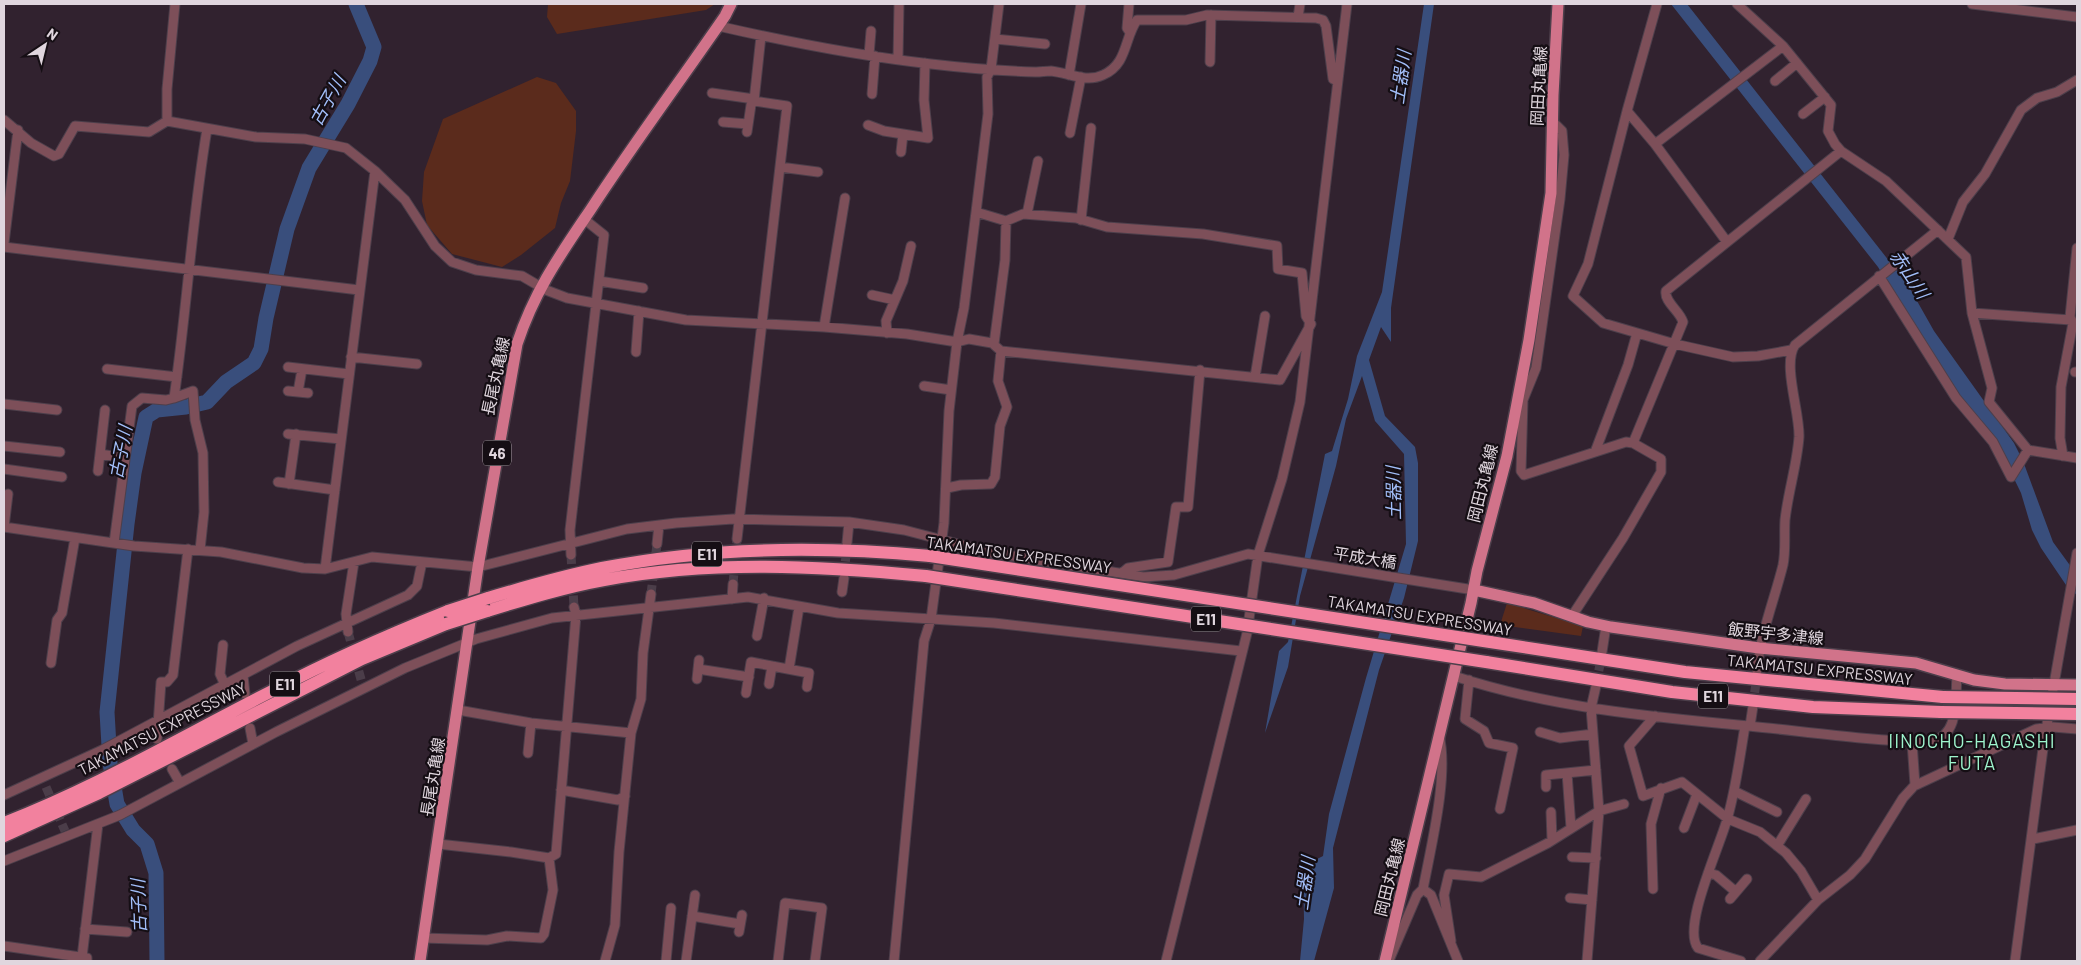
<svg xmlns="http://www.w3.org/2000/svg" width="2081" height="965" viewBox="0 0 2081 965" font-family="Barlow,'Noto Sans JP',sans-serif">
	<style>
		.green { fill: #5b2b1c }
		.water { fill: #394e7c }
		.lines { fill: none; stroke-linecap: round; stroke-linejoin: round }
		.river { stroke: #394e7c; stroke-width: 15 }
		.minor-tunnel { stroke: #4b3d49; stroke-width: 9; stroke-dasharray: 9 4.5; stroke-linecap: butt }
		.minor-casing { stroke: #4d3f4b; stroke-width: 11 }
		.major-casing { stroke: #4d3f4b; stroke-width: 14 }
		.highway-casing { stroke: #4d3f4b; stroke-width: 15 }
		.minor { stroke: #7d4f59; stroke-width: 9 }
		.major { stroke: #d1738a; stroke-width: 11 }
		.highway { stroke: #f2819e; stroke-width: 12 }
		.highway-bridge-casing { stroke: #4d3f4b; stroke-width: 15; stroke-linecap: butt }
		.highway-bridge { stroke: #f2819e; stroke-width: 12 }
		.labels { text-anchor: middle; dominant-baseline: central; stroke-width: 4.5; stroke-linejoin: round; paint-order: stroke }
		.shield { fill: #150e14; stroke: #a39aa1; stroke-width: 1 }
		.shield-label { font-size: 15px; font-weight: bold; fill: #e0d6de }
		.street-label { font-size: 16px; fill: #e0d6de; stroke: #150e14 }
		.water-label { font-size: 18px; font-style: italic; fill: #a2bef9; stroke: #150e14 }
		.quarter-label { font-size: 19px; letter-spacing: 1px; fill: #9ef4cd; stroke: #150e14 }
	</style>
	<rect width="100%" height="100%" fill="#31222f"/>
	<!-- green -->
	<path class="green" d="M548 4H715L706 10 557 34 547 17Z
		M537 77 556 83 576 111V131L570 181 561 203 555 228 521 255 502 267 452 254 427 225 422 201 424 172 443 119Z
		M1507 603 1583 626 1581 636 1500 625Z"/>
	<!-- water -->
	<path class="water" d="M1424 4H1434L1391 308V342L1381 327 1369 360 1385 416 1415 447 1418 463V541L1404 598 1379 670 1333 848 1334 888 1314 961H1300L1304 919 1303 871 1310 883 1313 861 1323 856 1329 814 1366 678 1406 544 1404 454 1375 421 1362 376 1346 419 1336 466 1300 596 1288 667 1265 733 1279 651 1288 642 1325 454 1332 451 1348 399 1357 356 1382 292Z
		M1671 4H1687L1908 285 1934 331 2014 443 2023 461 2053 542 2077 575V595L2066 585 2041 548 2032 530 2021 493 2000 450 1967 406 1921 338 1878 267Z"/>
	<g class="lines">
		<!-- river -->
		<path class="river" d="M157 961 156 873 147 844 133 830 117 804 110 763 107 712 127 524 134 473 146 417 157 410 186 407 207 402 226 382 254 363 261 349 266 318 287 229 309 168 348 104 370 61 374 47 356 4"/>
		<!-- minor-tunnel -->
		<path class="minor-tunnel" d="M571 555 574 607
			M844 575 847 546
			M733 584 737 539
			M651 594 657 544
			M348 632 362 683
			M1596 684 1602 655
			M1753 706 1757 674
			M46 787 65 831"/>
		<!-- minor casing -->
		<g class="minor-casing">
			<path id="minor" d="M1129 4 1127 28 1129 31
				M1657 4 1627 111 1588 264 1573 296 1603 323 1675 344 1733 357 1758 356 1791 350
				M1737 4 1783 46 1831 105 1828 131 1835 144 1841 151 1886 181 1966 257 1972 313 1992 388 1989 402 2028 450 2077 458
				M1972 4 2077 17
				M1298 17 1300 4
				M718 26C788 42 859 56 931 64 965 68 1001 71 1036 72 1041 72 1046 71 1051 71 1069 73 1086 83 1103 75 1128 64 1124 38 1137 20H1186L1207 15 1316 18 1323 20 1326 26 1333 79 1335 80
				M995 39 1045 44
				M869 55 871 31
				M898 59 899 4
				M1210 62 1211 15
				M1069 75 1081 4
				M1775 81 1797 63
				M712 93 754 99
				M872 94 875 56
				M1627 111 1655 144 1727 242
				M1803 114 1825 97
				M4 120 31 143 54 156 59 154 75 126 149 132 167 121 256 137 305 139 346 148 375 171 405 200 435 246 452 262 476 270 522 276 546 290 567 298 686 320 824 327 907 334 957 342 969 339 992 343 1001 351 1280 380 1311 324 1306 316 1302 273 1278 269 1277 246 1203 234 1107 227 1076 218 1023 214 1006 221 976 212
				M167 121V89L175 4
				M723 122 748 124
				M868 125 884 131 928 138 924 100 925 63
				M747 132 751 105 754 101
				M1070 133 1081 77
				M1655 144 1783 46
				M901 152 903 134
				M780 167 818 172
				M1027 214 1038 161
				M1081 220 1091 128
				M1948 239 1963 202 1985 174 2021 110 2037 98 2057 92 2077 80
				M4 243 18 130
				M4 247 359 290
				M1879 276 1956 398 1993 442 2011 477 2028 450
				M599 281 643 288
				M872 295 895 300
				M1972 313 2071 320
				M824 327 845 198
				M887 333 886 321 903 281 911 246
				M994 344 1005 260 1006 221
				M636 352 639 311
				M351 357 417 364
				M288 367 349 374
				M107 369 177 377
				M2075 372H2077
				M1255 377 1265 316
				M924 386 951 390
				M288 391 308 393
				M298 392 302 369
				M1518 398 1523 400 1521 471 1524 475 1626 442 1633 443
				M1523 400 1536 368 1560 199 1564 155 1562 131 1552 121
				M4 404 57 410
				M288 434 341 439
				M4 446 60 452
				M1595 452 1628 365 1637 333
				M100 454 124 458
				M2063 456 2060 438 2061 387 2073 323 2070 317 2077 248
				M4 469 62 477
				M98 471 105 410
				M278 482 335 490
				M289 484 296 434
				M947 488 961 485 991 484 995 477 1000 426 1007 407 998 381 1001 351
				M4 527 134 546 221 552 303 568 325 569 372 557 478 567 627 529 676 523 733 519 849 522 904 530 989 552 1143 577 1174 575 1248 554 1474 590
				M4 527 8 494
				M737 539 787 106 754 101 761 36
				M114 543 132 406 142 398 166 400 174 398
				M847 543 849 522
				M657 544 659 525
				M200 550 204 512 203 453 195 420 193 391 174 398C187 308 192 218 207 129
				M571 555 570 530 604 235 584 219
				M325 569 375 171
				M1121 574 1128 568 1168 562 1176 507H1188L1200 370
				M842 592 844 578
				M732 599 733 584
				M1572 616 1623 538 1661 472V459L1633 443 1683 322C1680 311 1664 302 1666 291L1841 151
				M348 632 346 614 354 562
				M757 636 764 598
				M223 645 220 674 225 685
				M1602 652 1606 626
				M51 663 57 620 62 613 75 538
				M698 669 749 677
				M789 669 799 607
				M1757 671C1760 635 1774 601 1783 565 1786 550 1784 535 1785 520 1788 492 1797 465 1799 437 1800 412 1782 364 1795 345L1938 230
				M243 675 245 694
				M1454 676C1548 707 1650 717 1749 726 1809 732 1869 741 1930 742 1960 736 1955 700 1957 675
				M697 679 699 660
				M1469 680 1465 719 1484 731 1489 743 1513 748 1500 809
				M769 684 772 666
				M746 693 751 662 809 673 807 687
				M458 710 531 723 631 733 619 852 615 925 605 961
				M1655 716 1629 746 1643 796 1682 782 1728 819 1760 832 1786 853 1801 871 1818 900
				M1750 726 1753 706
				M250 728 253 744
				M1540 732 1560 738 1593 734
				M631 733 641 699 643 653 651 594
				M1439 735C1449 775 1431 846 1423 889L1431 895 1458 961
				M157 739 161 682H167L173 675 188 549
				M1912 742 1915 785
				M528 753 531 723
				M172 769 180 783
				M1567 773 1571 828
				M1546 787V775L1596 770
				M561 790 618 800 625 796
				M1734 791 1777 812
				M4 795 102 750 297 646 408 595 417 586 422 562
				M1551 812 1552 840
				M1684 828 1697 794
				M2033 839 2077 830
				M438 844 511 852 549 858 556 854 576 615 574 607
				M1777 846 1806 799
				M1572 857 1596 858
				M4 861 120 815 276 732 405 668 476 639 552 618 748 597 838 613 994 623 1241 651
				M1708 873 1716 875 1736 892
				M1653 889 1651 824 1661 788
				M1570 898 1592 900
				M1730 899 1747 879
				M692 916 740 924
				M85 929 127 932
				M739 932 742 915
				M423 938 487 940 507 936 541 938 544 934 553 890 549 858
				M1451 941 1444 895 1449 874 1481 877 1548 843 1599 811 1624 804
				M4 946 87 958V961
				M82 957 98 824
				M1390 958 1417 895 1423 889
				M666 961 671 908
				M686 961 695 895
				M778 961 785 903 822 908 815 961
				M894 961 924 641 931 619 944 523 949 411 957 342 964 308 976 212 988 114 987 77 991 69 999 4
				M1166 961 1247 633 1258 555 1282 479 1300 402 1347 4
				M1587 961 1599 811 1591 708 1596 686
				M1741 961 1698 948C1681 927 1722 842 1728 816 1736 787 1740 756 1745 726
				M1760 961 1818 900 1850 875 1865 859 1903 798 1914 786 2036 729 2053 727 2077 729
				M2015 961 2044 741 2077 553"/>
		</g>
		<!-- major casing -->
		<g class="major-casing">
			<path id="major" d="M1474 590 1534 603 1588 622 1611 627 1759 648 1916 663 1974 680 2005 684 2077 685
				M420 961 478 567 517 344C535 290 560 255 591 209 634 143 681 80 725 16L731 4
				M1385 961 1471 603 1477 571 1507 456 1529 340 1551 193 1553 95 1558 4"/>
		</g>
		<!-- highway casing -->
		<g class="highway-casing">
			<path id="highway" d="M488 598C525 587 563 576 602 568 709 547 822 546 930 556
				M487 611C526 599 565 587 604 580 711 560 819 566 926 576
				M1490 642 1685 672 1943 697
				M1486 662 1672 692 1813 707 1941 712
				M4 823C97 787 183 736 272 691 329 661 388 635 448 611
				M4 836 99 793 362 659 446 624"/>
		</g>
		<!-- minor -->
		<use href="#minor" class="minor"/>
		<!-- major -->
		<use href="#major" class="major"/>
		<!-- highway -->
		<use href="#highway" class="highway"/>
		<!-- highway-bridge casing -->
		<g class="highway-bridge-casing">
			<path id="highway-bridge" d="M930 556 1490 642
				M926 576 1486 662
				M448 611 488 598
				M446 624 487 611
				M1943 697 2077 699
				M1941 712 2077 714"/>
		</g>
		<!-- highway-bridge -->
		<use href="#highway-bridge" class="highway-bridge"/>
	</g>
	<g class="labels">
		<!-- shield labels -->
		<g class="shield">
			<rect x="483" y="440.5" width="28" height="25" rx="4"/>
			<rect x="692" y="541.5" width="30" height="25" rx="4"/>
			<rect x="1191" y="606.5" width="30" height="25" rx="4"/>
			<rect x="270" y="671.5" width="30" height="25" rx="4"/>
			<rect x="1698" y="683.5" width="30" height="25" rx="4"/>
		</g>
		<g class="shield-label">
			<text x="497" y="453">46</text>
			<text x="707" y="554">E11</text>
			<text x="1206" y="619">E11</text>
			<text x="285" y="684">E11</text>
			<text x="1713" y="696">E11</text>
		</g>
		<!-- street labels -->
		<g class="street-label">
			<text transform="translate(1538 86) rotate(-87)">岡田丸亀線</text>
			<text transform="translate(495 376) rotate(-78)">長尾丸亀線</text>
			<text transform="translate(1482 483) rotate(-76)">岡田丸亀線</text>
			<text transform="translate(1019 554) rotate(8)">TAKAMATSU EXPRESSWAY</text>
			<text transform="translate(1365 557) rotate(9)">平成大橋</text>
			<text transform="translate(1420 615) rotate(9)">TAKAMATSU EXPRESSWAY</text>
			<text transform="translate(1776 633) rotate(6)">飯野宇多津線</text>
			<text transform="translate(1820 669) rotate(6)">TAKAMATSU EXPRESSWAY</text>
			<text transform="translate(162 728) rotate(-27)">TAKAMATSU EXPRESSWAY</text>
			<text transform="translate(432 777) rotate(-81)">長尾丸亀線</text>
			<text transform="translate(1389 877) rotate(-76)">岡田丸亀線</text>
		</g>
		<!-- water labels -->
		<g class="water-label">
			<text transform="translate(1400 77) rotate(-82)">土器川</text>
			<text transform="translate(327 100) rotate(-61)">古子川</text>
			<text transform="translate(1910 274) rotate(56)">赤山川</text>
			<text transform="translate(120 452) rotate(-79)">古子川</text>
			<text transform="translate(1393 493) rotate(-91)">土器川</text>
			<text transform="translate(1304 883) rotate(-82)">土器川</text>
			<text transform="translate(138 906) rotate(-92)">古子川</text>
		</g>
		<!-- quarter labels -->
		<g class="quarter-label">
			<text x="1972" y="740">IINOCHO-HAGASHI<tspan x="1972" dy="22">FUTA</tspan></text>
		</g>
	</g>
	<!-- border -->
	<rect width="2081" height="965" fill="none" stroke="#e0d6de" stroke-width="10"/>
	<!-- north arrow -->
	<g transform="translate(45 45) rotate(35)" stroke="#150e14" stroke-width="4" paint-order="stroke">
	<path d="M0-4L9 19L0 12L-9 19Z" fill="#e0d6de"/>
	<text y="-8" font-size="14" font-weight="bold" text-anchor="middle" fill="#e0d6de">N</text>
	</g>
</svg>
